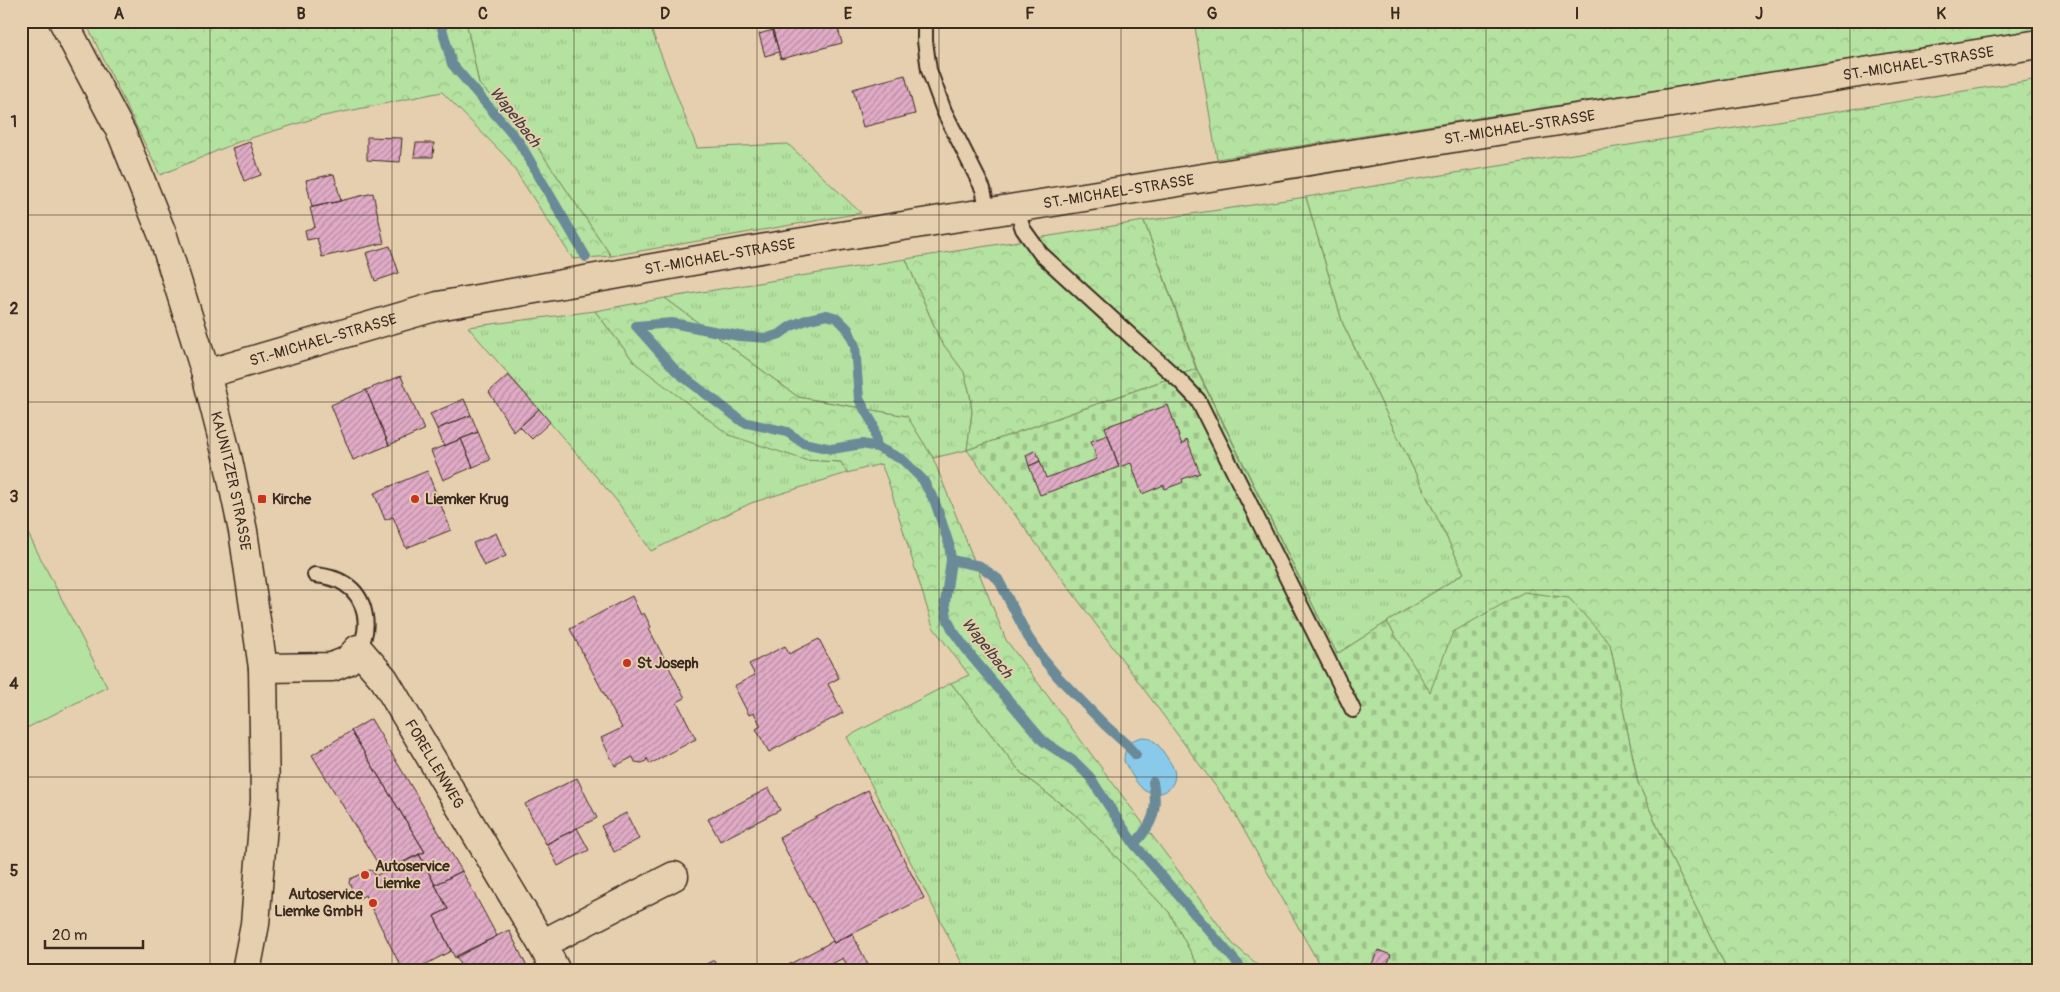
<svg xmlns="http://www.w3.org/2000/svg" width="2060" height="992" viewBox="0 0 2060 992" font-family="Pangolin,sans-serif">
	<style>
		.grass { fill: url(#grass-tufts); stroke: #78865f }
		.forest { fill: url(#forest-crowns); stroke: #78865f }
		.cemetery { fill: url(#cemetery-stones); stroke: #78865f }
		.pitch { fill: #b4e2a0; stroke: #78865f }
		.water { fill: #89caea; stroke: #6a8a98 }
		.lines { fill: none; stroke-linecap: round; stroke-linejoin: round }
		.stream { stroke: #6a8a98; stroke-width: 10 }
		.building { fill: url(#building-hatch); stroke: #3b2a1e }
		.lane-casing { stroke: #3b2a1e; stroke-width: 18 }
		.street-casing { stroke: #3b2a1e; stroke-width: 31 }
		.secondary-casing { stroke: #3b2a1e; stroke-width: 31 }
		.lane { stroke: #e5cfaf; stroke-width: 14 }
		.street { stroke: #e5cfaf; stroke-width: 28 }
		.secondary { stroke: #e5cfaf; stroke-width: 28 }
		.grid { fill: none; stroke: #3b2a1e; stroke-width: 1; stroke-opacity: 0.55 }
		.poi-dot { fill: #c8321e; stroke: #e5cfaf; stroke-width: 2 }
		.labels { text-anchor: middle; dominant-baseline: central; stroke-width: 4; stroke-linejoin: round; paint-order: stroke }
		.street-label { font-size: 15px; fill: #3b2a1e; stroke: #e5cfaf }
		.poi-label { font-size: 15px; font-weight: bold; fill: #3b2a1e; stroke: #e5cfaf; text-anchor: start }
		.water-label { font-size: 16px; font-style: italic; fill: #47423d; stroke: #e5cfaf }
		.neatline { fill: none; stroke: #3b2a1e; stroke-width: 2 }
		.grid-label { font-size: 16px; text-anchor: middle; font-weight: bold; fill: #3b2a1e }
	</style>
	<defs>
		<pattern id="grass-tufts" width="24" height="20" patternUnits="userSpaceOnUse" patternTransform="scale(1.25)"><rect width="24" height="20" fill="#b4e2a0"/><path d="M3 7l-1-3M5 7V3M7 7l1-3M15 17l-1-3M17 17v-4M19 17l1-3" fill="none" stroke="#9cc289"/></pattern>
		<pattern id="forest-crowns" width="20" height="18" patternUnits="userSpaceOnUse" patternTransform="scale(1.25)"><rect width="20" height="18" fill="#b4e2a0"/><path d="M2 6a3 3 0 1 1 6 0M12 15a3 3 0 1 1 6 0" fill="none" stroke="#9cc289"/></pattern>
		<pattern id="cemetery-stones" width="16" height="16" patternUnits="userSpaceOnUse" patternTransform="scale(1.25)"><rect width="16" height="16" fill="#b4e2a0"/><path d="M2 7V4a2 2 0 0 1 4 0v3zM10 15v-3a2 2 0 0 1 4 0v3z" fill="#9cc289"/></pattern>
		<pattern id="building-hatch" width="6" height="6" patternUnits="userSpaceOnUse" patternTransform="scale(1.25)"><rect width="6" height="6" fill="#e0abc6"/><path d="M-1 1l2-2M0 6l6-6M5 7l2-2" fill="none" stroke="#b78ba0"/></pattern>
	</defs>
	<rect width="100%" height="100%" fill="#e5cfaf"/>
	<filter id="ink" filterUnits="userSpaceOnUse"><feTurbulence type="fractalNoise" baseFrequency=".02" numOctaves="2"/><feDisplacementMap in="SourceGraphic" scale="10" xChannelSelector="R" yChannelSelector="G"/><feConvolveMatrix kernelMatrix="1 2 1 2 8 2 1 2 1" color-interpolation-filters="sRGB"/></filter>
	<g filter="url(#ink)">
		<!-- grass -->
		<path class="grass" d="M466 21H648L697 148 788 144 861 213 611 256 530 136 479 84Z
			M1306 197 1343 324 1464 573 1337 654 1197 369 1144 221Z
			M906 259 940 340 964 371 970 394 972 412 967 450 933 458 906 416 798 397 665 298Z
			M595 311 635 363 805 460 841 462 847 473 751 503 651 551 617 501 468 327Z
			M951 683 1022 774 1078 817 1169 912 1201 971H966L847 737Z"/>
		<!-- forest -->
		<path class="forest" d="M85 21H466L479 84 530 136 611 256 573 259 507 158 442 92 319 117 238 142 160 175Z
			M1194 21H2039V30L1217 159Z
			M2039 79V971H1728L1675 866 1638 783 1610 644 1430 693 1387 622 1464 573 1343 324 1306 197Z
			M1144 221 1196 369 967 450 972 412 970 394 964 372 940 340 906 259Z
			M665 298 798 397 907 416 933 458 1006 640 1233 944 1265 971H1201L1169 912 1078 817 1022 774 951 683 969 675 933 627 888 481 881 464 847 473 841 462 805 460 729 435 635 363 595 311Z"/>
		<!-- cemetery -->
		<path class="cemetery" d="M1196 369 1337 654 1387 622 1430 692 1453 632 1524 592 1569 598 1610 644 1638 783 1675 866 1728 971H1323L1231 807 967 450Z"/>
		<!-- pitch -->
		<path class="pitch" d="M21 520 107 687 21 731Z"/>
		<!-- water -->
		<path class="water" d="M1143 737C1153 738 1158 744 1164 753 1167 758 1172 764 1174 770 1179 787 1159 801 1144 790 1136 784 1129 770 1124 761 1124 748 1129 739 1143 737Z"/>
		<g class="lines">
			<!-- stream -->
			<path class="stream" d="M440 21 452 64 519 142 586 257
				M636 326 677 372 743 422 787 432 803 443 832 449 862 444 877 447 903 460 923 480 935 502 949 544 951 560 945 603 947 618 953 631 972 657 1043 741 1075 762 1089 776 1134 844 1244 971
				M636 326 672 323 739 336 768 338 780 334 791 326 809 319 827 315 837 318 848 329 855 346 859 399 873 424 877 447
				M951 560 980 566 998 579 1028 637 1043 659 1058 677 1105 725 1127 745 1136 755
				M1134 844C1154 824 1158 809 1153 782"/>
		</g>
		<!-- building -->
		<path class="building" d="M770 21H836L842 43 781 59Z
			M773 30 779 52 765 56 759 34Z
			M905 75 915 114 863 127 853 89Z
			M367 137 402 138 400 162 367 160Z
			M250 142 261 175 244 181 232 148Z
			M416 143H434L433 157H414Z
			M334 174 341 201 312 207 306 180Z
			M373 193 384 243 322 257 317 238 307 240 305 230 315 227 310 208Z
			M390 246 399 273 375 281 366 253Z
			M508 375 539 409 514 432 489 392Z
			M401 376 424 430 389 445 366 390Z
			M366 390 389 445 353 460 331 405Z
			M464 399 471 415 437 429 430 414Z
			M1168 405 1182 445 1187 439 1200 473 1182 479 1183 482 1181 483 1165 489 1164 485 1142 494 1131 463 1119 467 1105 427Z
			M539 409 550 422 532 439 520 427Z
			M471 415 478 432 444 446 437 429Z
			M478 432 490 460 473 467 461 439Z
			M1108 435 1119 467 1040 495 1029 466 1040 461 1046 478 1097 459 1091 441Z
			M461 439 473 467 443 480 431 451Z
			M1036 450 1040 461 1029 466 1026 455Z
			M427 471 451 530 406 548 393 517 385 520 374 493Z
			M496 533 506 556 484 566 473 543Z
			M632 596 641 615 644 613 651 627 649 629 685 698 677 702 696 739 650 764 647 758 646 761 642 763 635 762 633 757 615 766 601 738 622 728 570 629Z
			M819 639 839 678 828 684 843 713 769 752 756 729 761 726 754 713 749 715 734 686 755 675 749 664 785 646 789 654Z
			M371 719 462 871 435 885 419 854 425 852 351 731Z
			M351 731 425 852 383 872 312 755Z
			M577 778 597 818 546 844 525 804Z
			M769 788 780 810 720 841 708 819Z
			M868 790 924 898 834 943 779 837Z
			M626 813 639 839 614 852 601 826Z
			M577 828 589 850 558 866 547 844Z
			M419 854 448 909 434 916 451 951 413 971H403L365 895 360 898 356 897 349 883 350 879 370 870 373 871 375 876Z
			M462 871 497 936 455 958 434 916 448 909 435 885Z
			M509 930 529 971H463L456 956Z
			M852 933 871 971H850L843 958 819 971H777L833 941 834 943Z
			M1378 950 1391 955 1385 971H1369Z
			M714 960 719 971H693Z"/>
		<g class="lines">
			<!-- lane casing -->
			<g class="lane-casing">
				<path id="lane" d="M925 21V41L929 70 944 111 983 189 988 212
					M1016 208 1023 229 1041 254 1180 381 1198 400 1353 710
					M315 575C326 576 336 578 345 584 366 597 372 629 358 649"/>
			</g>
			<!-- street casing -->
			<g class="street-casing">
				<g id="street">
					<path id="s1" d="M206 374 438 306 766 248 2039 44"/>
					<path id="s2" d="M263 668 332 667 347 661 358 649 384 679 542 944 556 971"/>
					<path d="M542 944 674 876"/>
				</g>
			</g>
			<!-- secondary casing -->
			<g class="secondary-casing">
				<g id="secondary">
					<path id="s3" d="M63 21 122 134 163 236 206 374 228 460 243 531 263 668 265 800 255 924 246 971"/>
				</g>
			</g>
			<!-- lane -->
			<use href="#lane" class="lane"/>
			<!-- street -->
			<use href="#street" class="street"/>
			<!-- secondary -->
			<use href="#secondary" class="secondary"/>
		</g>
	</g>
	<!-- grid -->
	<path class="grid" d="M210 21V971M392 21V971M574 21V971M757 21V971M939 21V971M1121 21V971M1303 21V971M1486 21V971M1668 21V971M1850 21V971M21 215H2039M21 402H2039M21 590H2039M21 777H2039"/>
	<!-- markers -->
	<g class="poi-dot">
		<rect x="257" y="494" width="10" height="10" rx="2.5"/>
		<circle cx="415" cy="499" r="5"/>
		<circle cx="627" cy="663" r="5"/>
		<circle cx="365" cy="875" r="5"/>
		<circle cx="373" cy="903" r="5"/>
	</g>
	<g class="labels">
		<!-- street labels -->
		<g class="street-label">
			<text stroke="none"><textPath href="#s1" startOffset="1742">ST.-MICHAEL-STRASSE</textPath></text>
			<text stroke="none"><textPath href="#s1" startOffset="1338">ST.-MICHAEL-STRASSE</textPath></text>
			<text stroke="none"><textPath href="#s1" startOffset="932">ST.-MICHAEL-STRASSE</textPath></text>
			<text stroke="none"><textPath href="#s1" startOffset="528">ST.-MICHAEL-STRASSE</textPath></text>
			<text stroke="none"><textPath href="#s1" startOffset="122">ST.-MICHAEL-STRASSE</textPath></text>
			<text stroke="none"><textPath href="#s3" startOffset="492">KAUNITZER STRASSE</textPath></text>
			<text stroke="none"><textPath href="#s2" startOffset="240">FORELLENWEG</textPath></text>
		</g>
		<!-- poi labels -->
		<g class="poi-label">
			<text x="272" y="499">Kirche</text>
			<text x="425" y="499">Liemker Krug</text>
			<text x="637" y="663">St Joseph</text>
			<text x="375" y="866">Autoservice<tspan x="375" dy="17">Liemke</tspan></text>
			<text x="363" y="894" text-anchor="end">Autoservice<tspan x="363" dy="17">Liemke GmbH</tspan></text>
		</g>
		<!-- water labels -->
		<g class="water-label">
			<text transform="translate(515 117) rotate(52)">Wapelbach</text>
			<text transform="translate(987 648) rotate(52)">Wapelbach</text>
		</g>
	</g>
	<!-- margin -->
	<rect width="2060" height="992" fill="none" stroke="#e5cfaf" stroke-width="55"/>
	<!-- scale -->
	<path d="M45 940v8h98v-8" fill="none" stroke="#3b2a1e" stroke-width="2.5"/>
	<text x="52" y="940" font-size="15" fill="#3b2a1e" stroke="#e5cfaf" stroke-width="4" paint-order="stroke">20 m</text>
	<rect x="28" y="28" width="2004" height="936" class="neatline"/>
	<g class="grid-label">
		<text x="119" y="19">A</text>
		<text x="301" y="19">B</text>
		<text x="483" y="19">C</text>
		<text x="665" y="19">D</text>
		<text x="848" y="19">E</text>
		<text x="1030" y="19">F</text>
		<text x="1212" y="19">G</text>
		<text x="1395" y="19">H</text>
		<text x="1577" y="19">I</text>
		<text x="1759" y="19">J</text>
		<text x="1941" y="19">K</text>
		<text x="14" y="127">1</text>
		<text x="14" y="314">2</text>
		<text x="14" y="502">3</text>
		<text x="14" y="689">4</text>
		<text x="14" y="876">5</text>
	</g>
</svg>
